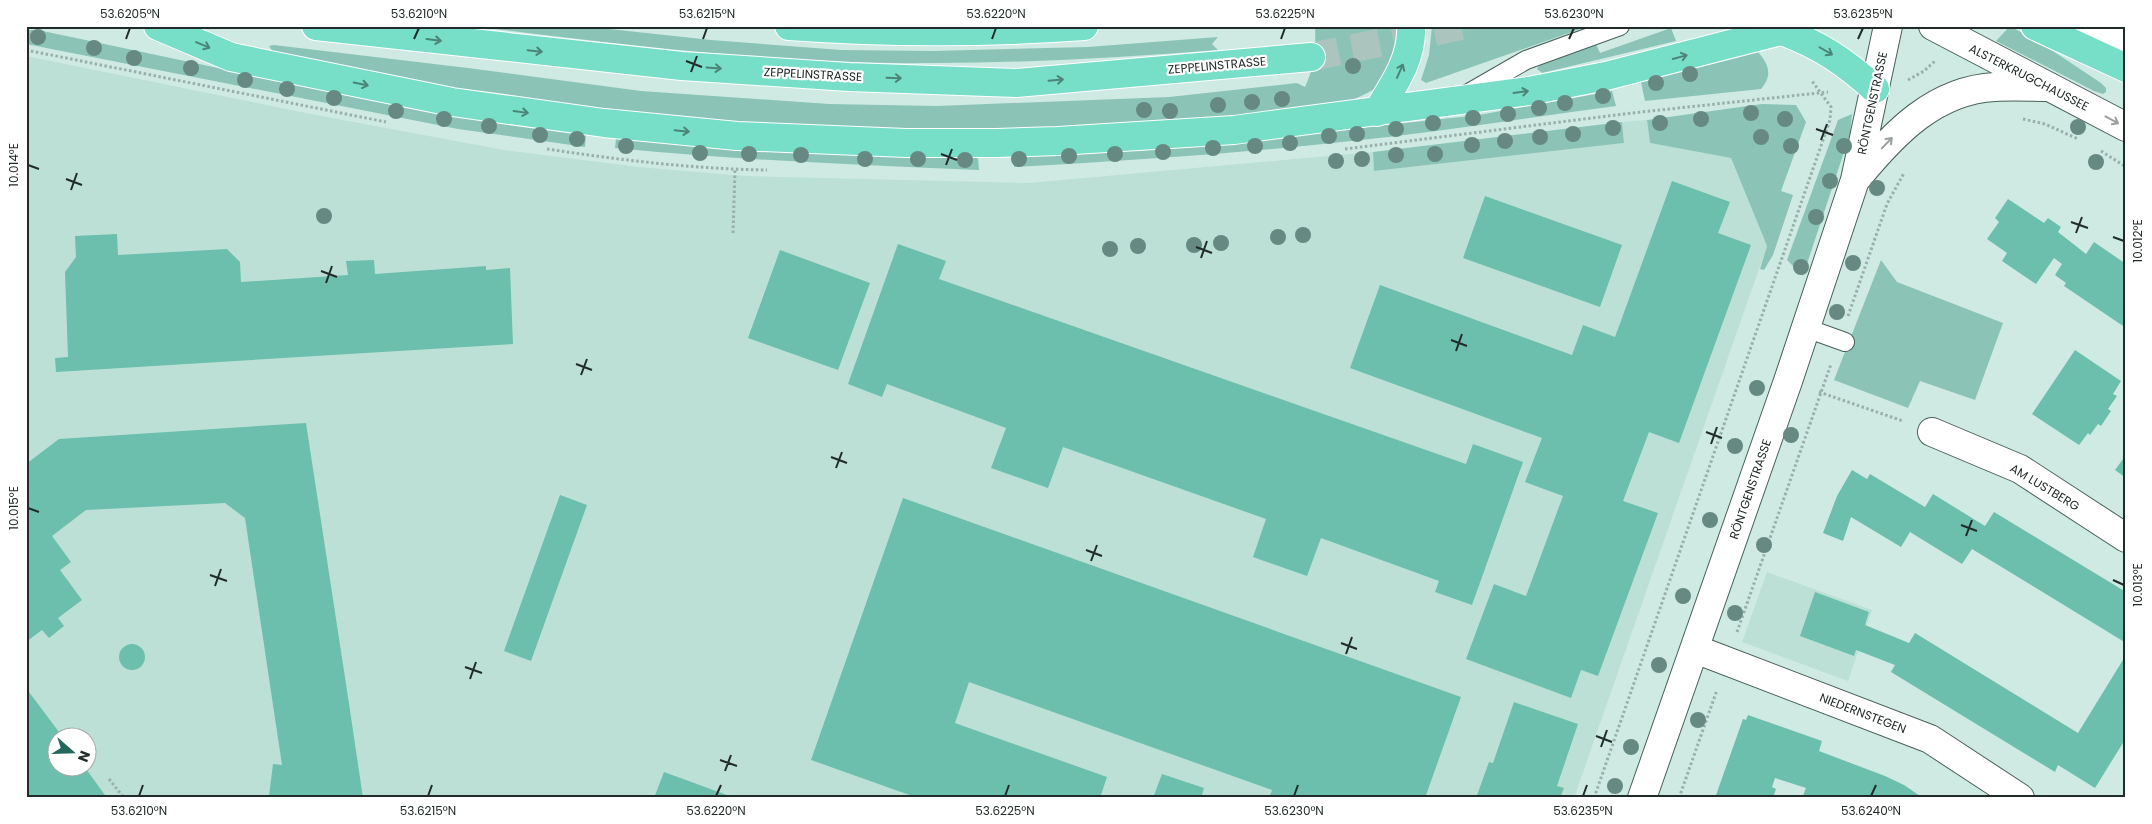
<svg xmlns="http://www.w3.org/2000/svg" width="2152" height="824" viewBox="0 0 2152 824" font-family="Poppins,sans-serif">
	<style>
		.built { fill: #bce0d6; fill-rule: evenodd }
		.green { fill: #8bc4b6 }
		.building { fill: #6cbfac }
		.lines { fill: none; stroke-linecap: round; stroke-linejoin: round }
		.trunk-tunnel { stroke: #acc4be; stroke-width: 28; stroke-dasharray: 28 14; stroke-linecap: butt }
		.service-casing { stroke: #49615b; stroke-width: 20 }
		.minor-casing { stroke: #49615b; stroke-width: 30 }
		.tertiary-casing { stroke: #49615b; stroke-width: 30 }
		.secondary-casing { stroke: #49615b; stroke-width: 30 }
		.trunk-casing { stroke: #fff; stroke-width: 30 }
		.path { stroke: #99afaa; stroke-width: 3; stroke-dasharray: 2.5 2.5; stroke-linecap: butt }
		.service { stroke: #fff; stroke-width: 18 }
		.minor { stroke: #fff; stroke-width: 28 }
		.tertiary { stroke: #fff; stroke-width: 28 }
		.secondary { stroke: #fff; stroke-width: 28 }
		.trunk { stroke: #77dec8; stroke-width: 28 }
		.tree { fill: #668981 }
		.oneway { stroke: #4c8478 }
		.oneway2 { stroke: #9ba09f }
		.ticks { fill: none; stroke: #212b29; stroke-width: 2 }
		.labels { text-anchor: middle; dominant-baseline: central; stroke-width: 4.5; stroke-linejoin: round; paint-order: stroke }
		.street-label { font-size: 12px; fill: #212b29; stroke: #fff }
		.neatline { fill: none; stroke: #212b29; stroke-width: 2 }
		.ticks-label { font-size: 12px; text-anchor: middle; fill: #212b29 }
	</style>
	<rect width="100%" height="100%" fill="#cfeae3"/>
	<!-- built -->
	<path class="built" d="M26 56 311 114 504 150 639 167 745 176 1029 183 1373 152 1374 171 1624 143 1622 122 1647 120 1650 143 1731 158 1767 246 1574 798H26ZM58 736H88V766H58Z
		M1767 572 1872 610 1848 681 1742 642Z"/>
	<!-- green -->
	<path class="green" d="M471 26H582L711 40 841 50 932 51 1088 47 1218 37 1212 44 1218 50C1124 57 1030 63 935 63 780 65 625 45 471 26Z
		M1315 26H1400C1397 47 1396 72 1378 86 1343 114 1262 114 1217 119 1105 129 992 131 879 128 739 124 598 114 459 90 397 79 335 65 273 52L269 46 274 45 468 68 641 91 829 104 937 106 1169 97 1297 83 1305 87C1315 65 1316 50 1315 26Z
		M1432 26H1589L1426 83 1421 80 1429 55Z
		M2010 26 2044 45 2101 83 2106 88V92L2103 94 2094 91 1996 41Z
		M1671 28 1676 41 1542 73 1537 69 1540 63 1596 44 1600 53Z
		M26 30H38L323 90 461 115 586 134 585 147 458 129 26 44Z
		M1757 51C1769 64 1773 75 1761 89L1645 101 1641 82Z
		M1612 91 1616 106C1524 118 1434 133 1342 142 1233 154 1124 161 1014 167V156L1150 150 1340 130 1479 115Z
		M1762 104 1796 105 1806 122 1781 191 1793 195 1773 255 1764 270 1760 269 1767 246 1731 158 1650 143 1647 120Z
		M1852 114 1850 134 1803 276 1787 260 1838 120Z
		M1622 122 1624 143 1374 171 1373 152Z
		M616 138 761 150 978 157 979 170C857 165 736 160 615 148Z
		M1881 260 1897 282 2003 323 1975 400 1920 381 1908 408 1834 380Z"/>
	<!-- building -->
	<path class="building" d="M1672 181 1730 202 1718 233 1751 245 1679 443 1649 432 1623 501 1658 513 1598 676 1581 670 1571 698 1466 659 1494 584 1526 596 1563 496 1525 482 1542 438 1350 368 1380 285 1572 355 1583 325 1615 337Z
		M1485 196 1622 245 1600 307 1463 258Z
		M2008 199 2044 223 2048 218 2061 227 2058 232 2086 254 2094 242 2126 264V328L2064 286 2066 283 2055 275 2062 264 2054 258 2036 284 2002 261 2007 253 1987 239 1999 222 1995 218Z
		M117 234 118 255 227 249 240 262 241 282 348 275 346 261 374 260 375 274 486 266V270L510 268 513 344 56 372 55 358 68 357 65 272 76 257 75 236Z
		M898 244 946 261 939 279 1466 464 1473 444 1523 462 1472 605 1435 592 1439 581 1321 538 1307 576 1253 557 1266 519 1063 447 1048 488 991 468 1006 428 887 384 882 397 848 384Z
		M780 250 870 283 838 370 748 338Z
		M2075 350 2121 381 2113 394 2117 396 2108 409 2111 411 2101 426 2098 424 2090 435 2088 433 2079 445 2032 414Z
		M306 423 348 697 363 798 269 796 273 764 282 765 245 518 225 503 86 510 52 536 71 562 60 570 82 600 58 618 64 626 49 638 42 630 26 642V464L59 439Z
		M2126 455V478L2115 470Z
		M1852 470 1867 479 1870 474 1925 507 1933 494 1985 526 1994 512 2126 592V643L1972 549 1962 564 1910 532 1901 547 1851 517 1843 541 1823 533 1837 496Z
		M560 495 587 505 531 661 504 651Z
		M903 498 1461 697 1425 798H1269L1272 790 969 682 955 723 1107 777 1100 798H918L811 760Z
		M1815 592 1869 612 1865 625 1909 643 1915 633 2078 733 2126 655V738L2095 788 2058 765 2055 772 1891 672 1895 665 1856 650 1854 656 1800 636Z
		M119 657a13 13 0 1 1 26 0a13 13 0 1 1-26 0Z
		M26 688 62 736H58V766H84L107 798H26Z
		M1514 702 1578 724 1557 786 1564 788 1560 798H1476L1489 762 1493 763Z
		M1748 715 1822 741 1819 751 1885 776 1904 785 1923 798H1802L1806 788 1775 778 1772 787 1776 789 1773 798H1715L1743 719 1746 720Z
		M664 772 735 798H654Z
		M1162 774 1204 788 1201 798H1153Z"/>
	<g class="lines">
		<!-- trunk-tunnel -->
		<path class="trunk-tunnel" d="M1311 57 1461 26"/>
		<!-- service casing -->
		<g class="service-casing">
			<path id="service" d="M1467 94 1526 60 1620 26
				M1806 328 1845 342"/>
		</g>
		<!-- minor casing -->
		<g class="minor-casing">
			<path id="minor" d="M1932 432 2020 469 2126 538
				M1695 649 1930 739 2020 798"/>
		</g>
		<!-- tertiary casing -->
		<g class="tertiary-casing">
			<path id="tertiary" d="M1858 177C1894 133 1935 90 1995 87 2013 86 2032 87 2049 87
				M1642 798 1788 381 1855 180 1888 26"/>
		</g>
		<!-- secondary casing -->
		<g class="secondary-casing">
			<path id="secondary" d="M1933 26 2126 127
				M2075 26 2115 57
				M2113 26 2126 57"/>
		</g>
		<!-- trunk casing -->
		<g class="trunk-casing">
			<path id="trunk" d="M158 26 231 57 452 102 604 123 737 136 906 143H997L1058 141 1234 130 1529 91 1606 76 1800 26
				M316 26 682 66 849 77 1016 83 1311 57
				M789 26C887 33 986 33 1084 26
				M2035 26 2126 68
				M1782 31C1820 45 1845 62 1875 89
				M1377 112C1393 86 1413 58 1411 26"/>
		</g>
		<!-- path -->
		<path class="path" d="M26 50 386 122
			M1908 80 1924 71 1935 61
			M2023 119 2045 124 2078 139
			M547 149C620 160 694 169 767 170
			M1345 149 1632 113 1828 92
			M2101 151 2126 167
			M733 233 735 170
			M1848 316 1887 204 1904 173
			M1819 392 1903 421
			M1737 632 1831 364
			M109 779 124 798
			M1594 798 1830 120 1831 107 1812 81
			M1679 798 1717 690"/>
		<!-- service -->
		<use href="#service" class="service"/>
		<!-- minor -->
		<use href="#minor" class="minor"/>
		<!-- tertiary -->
		<use href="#tertiary" class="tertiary"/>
		<!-- secondary -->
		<use href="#secondary" class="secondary"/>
		<!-- trunk -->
		<use href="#trunk" class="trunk"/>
	</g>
	<!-- trees -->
	<g class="tree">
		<circle cx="38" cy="37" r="8"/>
		<circle cx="94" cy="48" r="8"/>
		<circle cx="134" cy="58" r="8"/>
		<circle cx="1353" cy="66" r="8"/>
		<circle cx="191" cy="68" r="8"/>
		<circle cx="1690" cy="74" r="8"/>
		<circle cx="245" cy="80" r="8"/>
		<circle cx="1656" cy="83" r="8"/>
		<circle cx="287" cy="89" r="8"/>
		<circle cx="1603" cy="96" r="8"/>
		<circle cx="334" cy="98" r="8"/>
		<circle cx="1282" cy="99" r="8"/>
		<circle cx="1252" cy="102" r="8"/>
		<circle cx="1565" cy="103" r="8"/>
		<circle cx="1218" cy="105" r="8"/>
		<circle cx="1539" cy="108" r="8"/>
		<circle cx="1144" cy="110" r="8"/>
		<circle cx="396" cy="111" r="8"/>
		<circle cx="1170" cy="111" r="8"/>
		<circle cx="1751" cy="113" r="8"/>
		<circle cx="1508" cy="114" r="8"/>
		<circle cx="1473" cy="118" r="8"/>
		<circle cx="444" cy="119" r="8"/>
		<circle cx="1701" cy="119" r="8"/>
		<circle cx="1785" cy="119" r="8"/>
		<circle cx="1433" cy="123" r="8"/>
		<circle cx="1660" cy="123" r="8"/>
		<circle cx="489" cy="126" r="8"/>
		<circle cx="2078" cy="127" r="8"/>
		<circle cx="1613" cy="128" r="8"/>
		<circle cx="1396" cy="129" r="8"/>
		<circle cx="1357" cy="134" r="8"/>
		<circle cx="1573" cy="134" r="8"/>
		<circle cx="540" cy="135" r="8"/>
		<circle cx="1329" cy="136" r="8"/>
		<circle cx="1540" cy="137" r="8"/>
		<circle cx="1761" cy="137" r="8"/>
		<circle cx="577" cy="139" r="8"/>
		<circle cx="1505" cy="141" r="8"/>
		<circle cx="1290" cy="143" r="8"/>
		<circle cx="1472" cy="145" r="8"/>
		<circle cx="626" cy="146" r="8"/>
		<circle cx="1255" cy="146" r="8"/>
		<circle cx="1791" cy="146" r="8"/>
		<circle cx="1844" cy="146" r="8"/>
		<circle cx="1213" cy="148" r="8"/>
		<circle cx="1163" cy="152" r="8"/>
		<circle cx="700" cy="153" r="8"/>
		<circle cx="749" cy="154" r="8"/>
		<circle cx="1115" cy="154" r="8"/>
		<circle cx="1435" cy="154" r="8"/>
		<circle cx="801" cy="155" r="8"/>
		<circle cx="1396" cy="155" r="8"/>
		<circle cx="1069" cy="156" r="8"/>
		<circle cx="865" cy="159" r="8"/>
		<circle cx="918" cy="159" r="8"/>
		<circle cx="1019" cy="159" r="8"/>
		<circle cx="1362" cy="159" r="8"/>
		<circle cx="965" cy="160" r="8"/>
		<circle cx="1336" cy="161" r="8"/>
		<circle cx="2096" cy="162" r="8"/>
		<circle cx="1830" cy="181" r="8"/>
		<circle cx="1877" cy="188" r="8"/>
		<circle cx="324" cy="216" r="8"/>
		<circle cx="1816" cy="217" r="8"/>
		<circle cx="1303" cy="235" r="8"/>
		<circle cx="1278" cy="237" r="8"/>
		<circle cx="1221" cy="243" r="8"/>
		<circle cx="1194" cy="245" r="8"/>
		<circle cx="1138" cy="246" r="8"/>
		<circle cx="1110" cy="249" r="8"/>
		<circle cx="1853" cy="263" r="8"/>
		<circle cx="1801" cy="267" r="8"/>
		<circle cx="1837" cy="312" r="8"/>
		<circle cx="1757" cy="388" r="8"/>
		<circle cx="1791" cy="435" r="8"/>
		<circle cx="1735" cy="446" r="8"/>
		<circle cx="1710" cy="520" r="8"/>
		<circle cx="1764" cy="545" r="8"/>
		<circle cx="1683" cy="596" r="8"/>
		<circle cx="1735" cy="613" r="8"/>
		<circle cx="1659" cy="665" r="8"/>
		<circle cx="1698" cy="720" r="8"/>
		<circle cx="1631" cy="747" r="8"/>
		<circle cx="1615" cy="786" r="8"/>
	</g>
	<!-- one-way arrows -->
	<defs><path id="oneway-shaft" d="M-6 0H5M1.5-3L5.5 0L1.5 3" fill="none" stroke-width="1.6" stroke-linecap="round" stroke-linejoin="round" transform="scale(1.25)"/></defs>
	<g class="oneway">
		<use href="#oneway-shaft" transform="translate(434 40) rotate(7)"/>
		<use href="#oneway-shaft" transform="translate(203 45) rotate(23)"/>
		<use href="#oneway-shaft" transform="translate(535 51) rotate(6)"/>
		<use href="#oneway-shaft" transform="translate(1826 51) rotate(30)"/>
		<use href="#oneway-shaft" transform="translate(1680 57) rotate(-15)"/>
		<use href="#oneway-shaft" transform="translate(714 68) rotate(4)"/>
		<use href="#oneway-shaft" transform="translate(1400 71) rotate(-66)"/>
		<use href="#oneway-shaft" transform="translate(894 78) rotate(2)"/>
		<use href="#oneway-shaft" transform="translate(1056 80) rotate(-5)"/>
		<use href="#oneway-shaft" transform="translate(361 84) rotate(12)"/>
		<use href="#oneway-shaft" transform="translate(1521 92) rotate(-8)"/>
		<use href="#oneway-shaft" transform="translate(521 112) rotate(8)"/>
		<use href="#oneway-shaft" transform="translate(682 131) rotate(6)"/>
	</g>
	<g class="oneway2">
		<use href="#oneway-shaft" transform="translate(2112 120) rotate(28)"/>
		<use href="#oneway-shaft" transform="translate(1887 143) rotate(-46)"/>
	</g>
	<!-- ticks -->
	<path class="ticks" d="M126 39 130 28M414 39 419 28M703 39 707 28M992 39 996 28M1281 39 1285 28M1569 39 1574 28M1858 39 1863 28M686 61 702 67M691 72 697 56M1816 129 1833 135M1821 140 1827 124M941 154 957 160M28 165 39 169M946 165 952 149M66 179 82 185M71 190 77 173M2071 222 2088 228M2076 233 2082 217M2113 237 2124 241M1196 247 1212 253M1201 258 1207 241M321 271 337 277M326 283 332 266M1451 340 1467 346M1456 351 1462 334M576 364 592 370M581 375 587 359M1706 432 1722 438M1711 444 1717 427M831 457 847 463M836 468 842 452M28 508 39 512M1961 525 1977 531M1966 536 1972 520M1086 550 1102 556M1091 561 1097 545M210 575 227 581M2113 580 2124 585M215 586 221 569M1341 643 1357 649M1346 654 1352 637M465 667 482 673M470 679 476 662M1596 736 1612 742M1601 747 1607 730M720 760 737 766M725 771 731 755M139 796 143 785M428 796 432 785M716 796 721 785M1005 796 1009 785M1294 796 1298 785M1583 796 1587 785M1871 796 1876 785"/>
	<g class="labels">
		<!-- street labels -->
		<g class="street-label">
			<text transform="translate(1217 65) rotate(-5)">ZEPPELINSTRASSE</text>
			<text transform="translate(813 74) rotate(3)">ZEPPELINSTRASSE</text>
			<text transform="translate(2029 77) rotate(27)">ALSTERKRUGCHAUSSEE</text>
			<text transform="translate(1872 103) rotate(-78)">RÖNTGENSTRASSE</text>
			<text transform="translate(2045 487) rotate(31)">AM LUSTBERG</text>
			<text transform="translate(1750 489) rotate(-71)">RÖNTGENSTRASSE</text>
			<text transform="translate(1863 713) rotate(21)">NIEDERNSTEGEN</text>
		</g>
	</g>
	<!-- border -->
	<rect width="2152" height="824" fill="none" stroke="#ffffff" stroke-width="55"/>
	<!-- north arrow -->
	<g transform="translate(72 752) rotate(110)"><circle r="24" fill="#ffffff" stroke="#a6aaa9"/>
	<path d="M0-4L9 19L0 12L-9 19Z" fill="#23685a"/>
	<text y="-8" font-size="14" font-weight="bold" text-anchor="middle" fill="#212b29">N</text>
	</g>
	<rect x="28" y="28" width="2096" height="768" class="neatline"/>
	<g class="ticks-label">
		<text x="130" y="18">53.6205°N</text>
		<text x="419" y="18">53.6210°N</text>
		<text x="707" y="18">53.6215°N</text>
		<text x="996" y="18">53.6220°N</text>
		<text x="1285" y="18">53.6225°N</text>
		<text x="1574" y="18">53.6230°N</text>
		<text x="1863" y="18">53.6235°N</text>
		<text transform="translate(14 165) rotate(-90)" y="4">10.014°E</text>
		<text transform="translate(2138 241) rotate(-90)" y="4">10.012°E</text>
		<text transform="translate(14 508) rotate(-90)" y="4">10.015°E</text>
		<text transform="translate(2138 585) rotate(-90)" y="4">10.013°E</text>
		<text x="139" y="815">53.6210°N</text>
		<text x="428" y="815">53.6215°N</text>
		<text x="716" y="815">53.6220°N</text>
		<text x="1005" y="815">53.6225°N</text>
		<text x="1294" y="815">53.6230°N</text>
		<text x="1583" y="815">53.6235°N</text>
		<text x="1871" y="815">53.6240°N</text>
	</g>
</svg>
